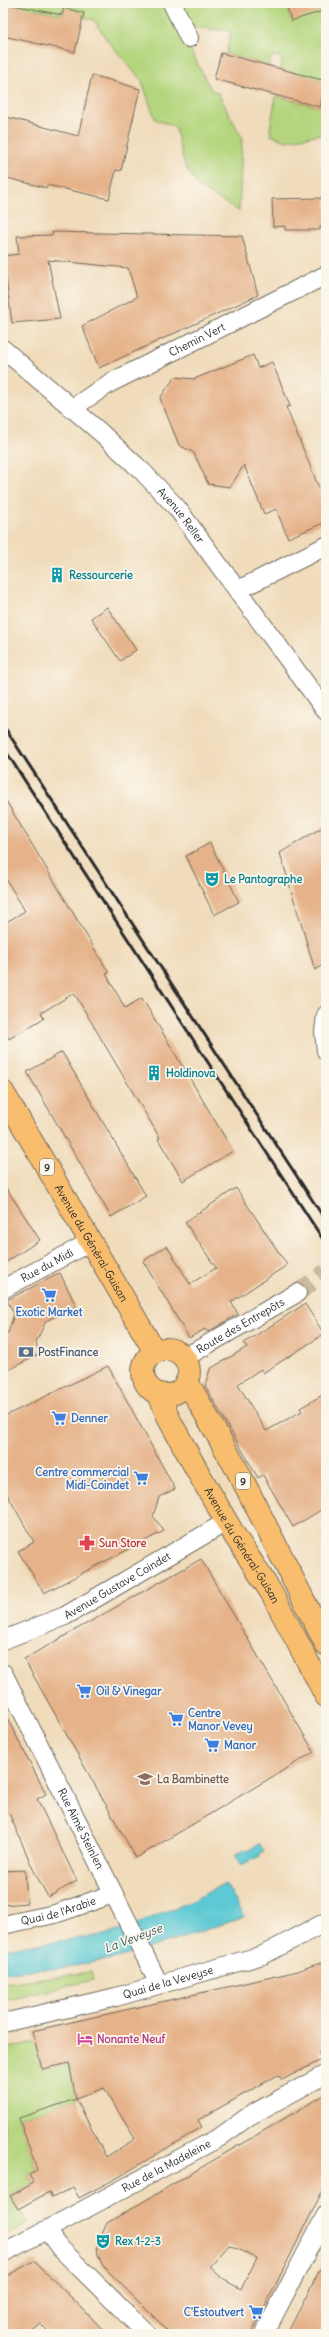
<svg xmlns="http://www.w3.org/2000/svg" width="329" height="2337" viewBox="0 0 329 2337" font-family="Delius,sans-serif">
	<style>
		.green { fill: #b4d57d; stroke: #708054 }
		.water { fill: #5dc9d4; stroke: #447a80 }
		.building { fill: #e5b289; fill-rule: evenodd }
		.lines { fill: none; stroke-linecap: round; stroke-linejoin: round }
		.minor-tunnel { stroke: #c9b99e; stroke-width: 18; stroke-dasharray: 18 9; stroke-linecap: butt }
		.minor-casing { stroke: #70695d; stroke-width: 20 }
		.major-casing { stroke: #70695d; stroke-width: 24 }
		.minor { stroke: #fff; stroke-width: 18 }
		.major { stroke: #f9be6d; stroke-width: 22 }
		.rail { stroke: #2b2b2b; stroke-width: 3 }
		.labels { text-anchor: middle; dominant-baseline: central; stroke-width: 3.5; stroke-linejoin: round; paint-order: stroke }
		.shield { fill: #fbf7ec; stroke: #696865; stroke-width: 1 }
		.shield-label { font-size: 10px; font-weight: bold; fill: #2b2b2b }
		.street-label { font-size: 11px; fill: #2b2b2b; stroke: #fbf7ec }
		.culture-label { font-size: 11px; font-weight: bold; fill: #0d838f; stroke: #fbf7ec; text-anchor: start }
		.shop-label { font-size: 11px; font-weight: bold; fill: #366cbe; stroke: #fbf7ec; text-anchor: start }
		.service-label { font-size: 11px; font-weight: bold; fill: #4e5e75; stroke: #fbf7ec; text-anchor: start }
		.health-label { font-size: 11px; font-weight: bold; fill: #be3a42; stroke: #fbf7ec; text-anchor: start }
		.education-label { font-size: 11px; font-weight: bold; fill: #785e54; stroke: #fbf7ec; text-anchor: start }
		.hotel-label { font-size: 11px; font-weight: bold; fill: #b23c85; stroke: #fbf7ec; text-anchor: start }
		.water-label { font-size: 12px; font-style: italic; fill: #3a5a5e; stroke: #fbf7ec }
	</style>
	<rect width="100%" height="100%" fill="#fbf7ec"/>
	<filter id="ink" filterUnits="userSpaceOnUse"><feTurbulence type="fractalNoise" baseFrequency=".025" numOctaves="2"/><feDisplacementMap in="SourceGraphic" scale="8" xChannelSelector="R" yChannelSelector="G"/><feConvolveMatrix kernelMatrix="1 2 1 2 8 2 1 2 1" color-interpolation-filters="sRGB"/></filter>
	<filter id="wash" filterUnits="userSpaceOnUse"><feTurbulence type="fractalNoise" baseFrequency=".012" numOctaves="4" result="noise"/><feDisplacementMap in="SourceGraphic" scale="16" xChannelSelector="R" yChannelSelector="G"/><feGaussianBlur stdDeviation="0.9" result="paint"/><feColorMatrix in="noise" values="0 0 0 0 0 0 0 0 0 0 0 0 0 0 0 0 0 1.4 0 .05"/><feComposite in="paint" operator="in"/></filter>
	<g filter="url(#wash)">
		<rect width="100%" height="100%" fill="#f0dcbb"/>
		<!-- green -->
		<path class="green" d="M3 3H166L211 90 218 93 242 138 239 211 199 187 185 166 175 127 155 119 142 81 107 40 94 20 83 17 84 13 64 8 62 15 35 9V11L3 8Z
			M179 3H286L291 20 326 3V133L286 141 271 135 270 128 276 96 320 107 325 81 280 69 282 60 279 56 271 57 269 66 226 54 231 31 190 27Z
			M91 1972 93 1980 3 2001V1983Z
			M35 2042 42 2069 69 2063 76 2099 19 2118 37 2170 29 2175 34 2183 10 2196 28 2223 3 2237V2049Z"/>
		<!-- water -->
		<path class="water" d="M259 1843 264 1851 259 1854 260 1856 241 1865 235 1855 246 1849 248 1851Z
			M225 1883 245 1917 121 1957 64 1968 3 1972V1949L110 1934 192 1901Z"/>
		<g id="blocks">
			<!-- building -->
			<path class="building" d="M3 3 62 15 64 8 84 13 75 52 3 36Z
				M286 3H326V10L291 21Z
				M221 53 326 81 320 107 214 79Z
				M92 75 140 89 121 171 116 170 109 199 47 185V188L3 177V116L78 136Z
				M326 198V227H320V230H285V226L273 227 272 199Z
				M52 232 242 236 258 295 99 368 82 326 137 297 128 268 48 260 60 319 12 323 3 256 19 254 17 236 53 235Z
				M253 355 258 368 272 362 290 406 286 407 326 505V522L288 538 276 509 264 514 244 465 230 487 208 484 194 453 179 445 160 398 175 377 194 379Z
				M107 607 136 650 120 661 91 618Z
				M3 796 109 973 106 974 125 1008 142 998 233 1151 183 1181 158 1139 160 1138 74 993 41 1013 44 1018 9 1039 3 1029V924L25 911 3 874Z
				M326 825V963L315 970 280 853Z
				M210 843 239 902 214 915 186 856Z
				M62 1052 146 1196 111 1217 27 1072Z
				M3 1183 40 1240 3 1264Z
				M236 1188 287 1265 231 1302 238 1314 208 1332 205 1329 189 1338 143 1261 167 1246 190 1284 216 1268 185 1222Z
				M60 1273 76 1306 46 1321 36 1342 39 1354 3 1373V1336L8 1333 14 1314 7 1300Z
				M305 1304 324 1334 263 1373 261 1369 238 1384 266 1431 302 1411 300 1408 326 1393V1507L293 1527 263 1475 258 1478 205 1386 210 1369 247 1347 244 1343Z
				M108 1366 175 1489 159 1497 153 1516 164 1531 44 1593 18 1551 34 1542 3 1487V1417Z
				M201 1559 314 1752 136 1858 24 1659Z
				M3 1710 46 1794 37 1799 77 1881 48 1897 33 1869 9 1813 3 1816Z
				M25 1870 27 1903 3 1905V1871Z
				M326 1961V2048L319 2052 321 2060 282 2080 278 2075 198 2120 202 2127 117 2178 79 2198 73 2187 52 2198 49 2192 18 2209 10 2196 34 2183 29 2175 37 2170 19 2118 76 2099 69 2063 42 2069 32 2031 294 1972ZM104 2088 135 2139 106 2157 76 2099Z
				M326 2094V2184L251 2334H171L103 2266 98 2255 97 2246 107 2223ZM229 2245 257 2258 241 2289 224 2280 210 2267Z
				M326 2258V2334H287L307 2295Z
				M34 2261 87 2313 107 2334H51L40 2323 27 2334H3V2278Z"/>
		</g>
	</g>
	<g filter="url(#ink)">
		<use href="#blocks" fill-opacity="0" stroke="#70695d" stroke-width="1"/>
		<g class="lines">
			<!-- minor-tunnel -->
			<path class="minor-tunnel" d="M297 1293 326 1272"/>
			<!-- minor casing -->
			<g class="minor-casing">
				<g id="minor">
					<path d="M172 3 189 38"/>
					<path id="s1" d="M3 349 100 432 142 471 177 508 326 711"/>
					<path id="s2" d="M71 409 110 383 326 275"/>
					<path d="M238 590 326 546"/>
					<path d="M326 1015 324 1032 326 1051"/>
					<path id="s3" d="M3 1289 90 1242"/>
					<path id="s4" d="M184 1358 297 1293"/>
					<path id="s5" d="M3 1640 65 1616 226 1522"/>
					<path id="s6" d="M3 1673 159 1984"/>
					<path id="s7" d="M3 1925 55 1914 113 1894"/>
					<path id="s8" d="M3 2023 116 1997 263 1955 326 1922"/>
					<path d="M47 2230 60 2248 147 2334"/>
					<path id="s9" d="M3 2253 220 2137 249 2116 326 2074"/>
					<path d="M264 2334 326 2215"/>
				</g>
			</g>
			<!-- major casing -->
			<g class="major-casing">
				<g id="major">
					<path id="s10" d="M3 1092 155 1352"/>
					<circle cx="166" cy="1372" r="23"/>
					<path d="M187 1381 240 1475 326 1644"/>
					<path id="s11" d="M159 1394 170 1421 199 1474 235 1536 271 1592 326 1696"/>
				</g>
			</g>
			<!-- minor -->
			<use href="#minor" class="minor"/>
			<!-- major -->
			<use href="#major" class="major"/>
			<!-- rail -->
			<path class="rail" d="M3 725 326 1221
				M3 747 326 1244"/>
		</g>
	</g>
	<!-- icons -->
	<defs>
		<g id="building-bare" transform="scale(1.2)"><path d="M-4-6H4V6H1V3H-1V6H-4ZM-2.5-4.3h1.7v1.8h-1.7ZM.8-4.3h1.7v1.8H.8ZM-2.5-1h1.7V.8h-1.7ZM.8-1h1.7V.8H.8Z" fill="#0f9aa8" stroke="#fbf7ec" stroke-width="2.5" paint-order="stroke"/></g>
		<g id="theatre-bare" transform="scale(1.2)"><path d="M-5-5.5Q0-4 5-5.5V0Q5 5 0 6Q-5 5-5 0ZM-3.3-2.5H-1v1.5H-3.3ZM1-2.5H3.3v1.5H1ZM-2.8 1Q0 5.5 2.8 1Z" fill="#0f9aa8" stroke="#fbf7ec" stroke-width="2.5" paint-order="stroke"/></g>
		<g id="supermarket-bare" transform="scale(1.2)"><path d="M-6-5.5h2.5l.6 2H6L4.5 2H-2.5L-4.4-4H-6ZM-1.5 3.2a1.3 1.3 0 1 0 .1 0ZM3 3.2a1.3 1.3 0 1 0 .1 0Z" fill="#3f7fe0" stroke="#fbf7ec" stroke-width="2.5" paint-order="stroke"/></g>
		<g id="bank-bare" transform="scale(1.2)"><path d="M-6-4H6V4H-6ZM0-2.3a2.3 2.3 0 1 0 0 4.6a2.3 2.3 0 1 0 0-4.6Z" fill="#5c6f8a" stroke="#fbf7ec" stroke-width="2.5" paint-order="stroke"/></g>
		<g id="pharmacy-bare" transform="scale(1.2)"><path d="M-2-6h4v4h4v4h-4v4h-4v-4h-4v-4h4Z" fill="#e0444e" stroke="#fbf7ec" stroke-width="2.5" paint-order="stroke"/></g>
		<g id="school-bare" transform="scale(1.2)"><path d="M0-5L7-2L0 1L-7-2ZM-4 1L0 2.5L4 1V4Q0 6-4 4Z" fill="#8d6e63" stroke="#fbf7ec" stroke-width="2.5" paint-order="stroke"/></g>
		<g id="hotel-bare" transform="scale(1.2)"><path d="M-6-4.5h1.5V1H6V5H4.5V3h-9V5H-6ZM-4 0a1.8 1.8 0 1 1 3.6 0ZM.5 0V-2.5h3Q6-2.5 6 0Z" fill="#d1479c" stroke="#fbf7ec" stroke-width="2.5" paint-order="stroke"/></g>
	</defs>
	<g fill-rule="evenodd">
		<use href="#building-bare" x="57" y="575"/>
		<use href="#theatre-bare" x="212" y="879"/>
		<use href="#building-bare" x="154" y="1073"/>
		<use href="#supermarket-bare" x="49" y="1295"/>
		<use href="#bank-bare" x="26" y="1352"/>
		<use href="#supermarket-bare" x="59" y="1418"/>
		<use href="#supermarket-bare" x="141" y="1478"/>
		<use href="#pharmacy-bare" x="87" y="1543"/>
		<use href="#supermarket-bare" x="84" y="1691"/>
		<use href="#supermarket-bare" x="176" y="1719"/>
		<use href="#supermarket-bare" x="212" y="1745"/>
		<use href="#school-bare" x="145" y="1779"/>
		<use href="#hotel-bare" x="85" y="2039"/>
		<use href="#theatre-bare" x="103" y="2241"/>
		<use href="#supermarket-bare" x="256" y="2312"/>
	</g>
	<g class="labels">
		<!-- shield labels -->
		<g class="shield">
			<rect x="40" y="1159" width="14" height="16" rx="3"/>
			<rect x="236" y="1473" width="14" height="16" rx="3"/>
		</g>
		<g class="shield-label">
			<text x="47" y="1167">9</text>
			<text x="243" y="1481">9</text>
		</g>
		<!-- street labels -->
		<g class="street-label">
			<text stroke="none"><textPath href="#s2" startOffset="144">Chemin Vert</textPath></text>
			<text stroke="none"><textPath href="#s1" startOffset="244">Avenue Reller</textPath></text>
			<text stroke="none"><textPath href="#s10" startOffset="175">Avenue du Général-Guisan</textPath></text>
			<text stroke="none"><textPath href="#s3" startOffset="50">Rue du Midi</textPath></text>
			<text stroke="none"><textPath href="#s4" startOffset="65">Route des Entrepôts</textPath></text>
			<text stroke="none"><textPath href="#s11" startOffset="173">Avenue du Général-Guisan</textPath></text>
			<text stroke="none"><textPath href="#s5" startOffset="127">Avenue Gustave Coindet</textPath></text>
			<text stroke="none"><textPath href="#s6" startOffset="174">Rue Aimé Steinlen</textPath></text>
			<text stroke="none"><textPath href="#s7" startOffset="57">Quai de l'Arabie</textPath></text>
			<text stroke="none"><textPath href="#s8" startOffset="170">Quai de la Veveyse</textPath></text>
			<text stroke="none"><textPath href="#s9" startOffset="185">Rue de la Madeleine</textPath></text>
		</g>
		<!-- culture labels -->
		<g class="culture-label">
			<text x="69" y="575">Ressourcerie</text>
			<text x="224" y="879">Le Pantographe</text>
			<text x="166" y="1073">Holdinova</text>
			<text x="115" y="2241">Rex 1-2-3</text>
		</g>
		<!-- shop labels -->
		<g class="shop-label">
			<text x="49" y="1312" text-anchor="middle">Exotic Market</text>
			<text x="71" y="1418">Denner</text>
			<text x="129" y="1472" text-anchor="end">Centre commercial<tspan x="129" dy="13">Midi-Coindet</tspan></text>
			<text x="96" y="1691">Oil &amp; Vinegar</text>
			<text x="188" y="1713">Centre<tspan x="188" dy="13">Manor Vevey</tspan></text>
			<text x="224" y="1745">Manor</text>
			<text x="244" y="2312" text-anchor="end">C'Estoutvert</text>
		</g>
		<!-- service labels -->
		<g class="service-label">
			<text x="38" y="1352">PostFinance</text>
		</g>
		<!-- health labels -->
		<g class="health-label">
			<text x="99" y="1543">Sun Store</text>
		</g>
		<!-- education labels -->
		<g class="education-label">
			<text x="157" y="1779">La Bambinette</text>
		</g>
		<!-- hotel labels -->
		<g class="hotel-label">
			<text x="97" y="2039">Nonante Neuf</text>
		</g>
		<!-- water labels -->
		<g class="water-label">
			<text transform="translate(133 1938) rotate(-21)">La Veveyse</text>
		</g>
	</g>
	<!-- margin -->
	<rect width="329" height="2337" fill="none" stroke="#fbf7ec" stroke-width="16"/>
</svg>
